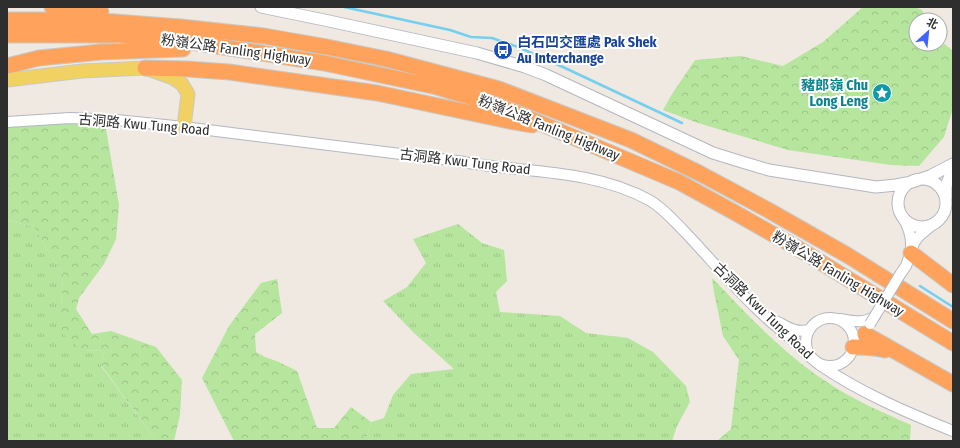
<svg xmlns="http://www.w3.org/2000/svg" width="960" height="448" viewBox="0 0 960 448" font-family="'Fira Sans Condensed','Noto Sans SC',sans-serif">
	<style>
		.grass { fill: url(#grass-tufts) }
		.forest { fill: url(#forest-crowns) }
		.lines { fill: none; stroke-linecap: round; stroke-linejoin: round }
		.stream { stroke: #75cff0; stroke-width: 2.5 }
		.tertiary-casing { stroke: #b4b7c1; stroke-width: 12 }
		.secondary-casing { stroke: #b4b7c1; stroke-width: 13 }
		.primary-casing { stroke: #c9c9c9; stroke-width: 15 }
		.motorway-casing { stroke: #c9c9c9; stroke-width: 17 }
		.tertiary { stroke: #fff; stroke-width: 10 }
		.secondary { stroke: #fff; stroke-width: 11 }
		.primary { stroke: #f2d163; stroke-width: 13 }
		.motorway { stroke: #ffa35c; stroke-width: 15 }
		.tertiary-bridge-casing { stroke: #b4b7c1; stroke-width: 12; stroke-linecap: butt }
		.tertiary-bridge { stroke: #fff; stroke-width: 10 }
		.labels { text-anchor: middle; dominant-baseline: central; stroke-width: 4; stroke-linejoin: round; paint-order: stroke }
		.transit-label { font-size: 14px; font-weight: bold; fill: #164399; stroke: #fff; text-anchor: start }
		.street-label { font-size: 14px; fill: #2e2e2e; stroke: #fff }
		.culture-label { font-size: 14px; font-weight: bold; fill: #0d838f; stroke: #fff; text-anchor: end }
	</style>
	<defs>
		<pattern id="grass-tufts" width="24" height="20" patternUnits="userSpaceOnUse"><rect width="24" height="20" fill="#b6e59e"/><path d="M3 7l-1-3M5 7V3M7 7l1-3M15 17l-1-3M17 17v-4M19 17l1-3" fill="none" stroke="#9dc588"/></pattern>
		<pattern id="forest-crowns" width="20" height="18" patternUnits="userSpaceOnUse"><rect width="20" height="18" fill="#b6e59e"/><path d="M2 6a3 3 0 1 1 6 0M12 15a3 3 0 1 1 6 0" fill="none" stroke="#9dc588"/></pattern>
	</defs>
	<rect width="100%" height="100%" fill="#efe9e1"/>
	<!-- grass -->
	<path class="grass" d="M7 220 34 227 63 275 61 305 81 350 105 351 101 366 155 439 154 441H7Z
		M458 224 482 243 504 250 507 281 496 292 500 312 560 316 586 333 628 338 653 352 686 386 690 402 677 426 672 441H370L367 437 371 422 384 418 393 395 411 374 454 369 414 333 383 301 407 287 426 263 413 239Z"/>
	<!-- forest -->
	<path class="forest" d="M863 7H915L922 10 927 20H916V44H940V40L953 51V108L944 137 919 166 891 165 788 150 698 123 663 110 672 94 695 60 741 56 783 66 823 42Z
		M62 120 105 123 119 205 116 239 104 264 79 298 76 309 92 334 111 331 156 347 182 380 180 415 174 441H154L155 439 101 365 105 351 81 350 62 333 61 305 63 275 34 227 7 220V126Z
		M712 278C748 315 783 354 827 382 853 400 882 412 911 425L910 441H717L731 429 739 360 723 336 714 292Z
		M277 279 282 313 255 334 256 352 265 357 279 362 297 371 317 428H334L351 407 371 422 367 437 370 441H234L202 378 229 326 261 283Z"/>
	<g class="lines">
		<!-- stream -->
		<path class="stream" d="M344 7 450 30 471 37 492 38 518 47 565 68 682 123
			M920 286 953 307"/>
		<!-- tertiary casing -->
		<g class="tertiary-casing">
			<path id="tertiary" d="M7 122 70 118 117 120 184 127 457 161C521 173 590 168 649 200 662 207 672 219 683 230 708 256 731 284 757 309 769 321 783 332 796 343 804 351 811 359 820 365 861 393 908 413 953 431
				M903 218C909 228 912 237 911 249
				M901 273 906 266 914 243 918 237 931 226
				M806 342a24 24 0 1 1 48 0a24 24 0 1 1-48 0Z
				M840 319C853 321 864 324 875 316
				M776 321C788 327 795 333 809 330"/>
		</g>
		<!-- secondary casing -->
		<g class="secondary-casing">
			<path id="secondary" d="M261 7 329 21 477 53 525 67 546 75 713 153 742 162 769 170 876 187 896 185 912 182 930 176 953 164
				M898 203a24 24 0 1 1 48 0a24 24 0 1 1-48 0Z
				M946 198V186L953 168"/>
		</g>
		<!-- primary casing -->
		<g class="primary-casing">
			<path id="primary" d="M7 80 82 71 145 68 173 78 182 84 188 94 184 127"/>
		</g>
		<!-- motorway casing -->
		<g class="motorway-casing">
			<path id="motorway" d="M52 7 101 12
				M7 20H39L102 21 181 27 264 36 327 47 386 59 499 89 631 140 699 173 768 210 847 255 953 321
				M7 35H120L191 42 324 63 437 87 500 106 679 182 732 211 799 249 953 343
				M7 66 39 58 101 52 183 49
				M145 68 187 69 229 72 377 93 509 121 532 125
				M911 253 953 285
				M865 334 953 384
				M853 347C864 347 874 347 885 350"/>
		</g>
		<!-- tertiary -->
		<use href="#tertiary" class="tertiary"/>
		<!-- secondary -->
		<use href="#secondary" class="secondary"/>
		<!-- primary -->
		<use href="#primary" class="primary"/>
		<!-- motorway -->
		<use href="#motorway" class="motorway"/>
		<!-- tertiary-bridge casing -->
		<g class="tertiary-bridge-casing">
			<path id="tertiary-bridge" d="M870 324 901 273"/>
		</g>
		<!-- tertiary-bridge -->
		<use href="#tertiary-bridge" class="tertiary-bridge"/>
	</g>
	<!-- icons -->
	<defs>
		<g id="bus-disc" transform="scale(1)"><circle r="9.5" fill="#1a4fb4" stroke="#fff"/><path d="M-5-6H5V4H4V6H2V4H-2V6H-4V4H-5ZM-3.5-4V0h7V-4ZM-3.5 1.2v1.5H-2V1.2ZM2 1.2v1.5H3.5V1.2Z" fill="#fff"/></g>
		<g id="sight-disc" transform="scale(1)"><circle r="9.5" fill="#0f9aa8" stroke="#fff"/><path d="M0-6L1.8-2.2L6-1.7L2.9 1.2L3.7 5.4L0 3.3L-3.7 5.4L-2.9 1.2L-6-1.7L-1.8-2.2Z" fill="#fff"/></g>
	</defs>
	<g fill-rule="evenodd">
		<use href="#bus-disc" x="503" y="50"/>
		<use href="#sight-disc" x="882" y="93"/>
	</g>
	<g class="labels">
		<!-- transit labels -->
		<g class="transit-label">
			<text x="517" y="42">白石凹交匯處 Pak Shek<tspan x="517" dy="16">Au Interchange</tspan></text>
		</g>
		<!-- street labels -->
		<g class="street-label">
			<text transform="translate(236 50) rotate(8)">粉嶺公路 Fanling Highway</text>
			<text transform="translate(144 125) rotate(5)">古洞路 Kwu Tung Road</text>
			<text transform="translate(549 128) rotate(22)">粉嶺公路 Fanling Highway</text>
			<text transform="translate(465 162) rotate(7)">古洞路 Kwu Tung Road</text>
			<text transform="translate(838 274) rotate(31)">粉嶺公路 Fanling Highway</text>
			<text transform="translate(763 311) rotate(44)">古洞路 Kwu Tung Road</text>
		</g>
		<!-- culture labels -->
		<g class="culture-label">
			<text x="868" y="85">豬郎嶺 Chu<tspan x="868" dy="16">Long Leng</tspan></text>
		</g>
	</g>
	<!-- border -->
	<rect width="960" height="448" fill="none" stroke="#2e2e2e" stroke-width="16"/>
	<!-- north arrow -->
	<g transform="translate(928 32) rotate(27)"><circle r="19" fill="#ffffff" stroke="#ababab"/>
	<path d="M0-3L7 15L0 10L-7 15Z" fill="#4264fb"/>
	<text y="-6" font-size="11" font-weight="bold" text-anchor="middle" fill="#2e2e2e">北</text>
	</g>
</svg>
